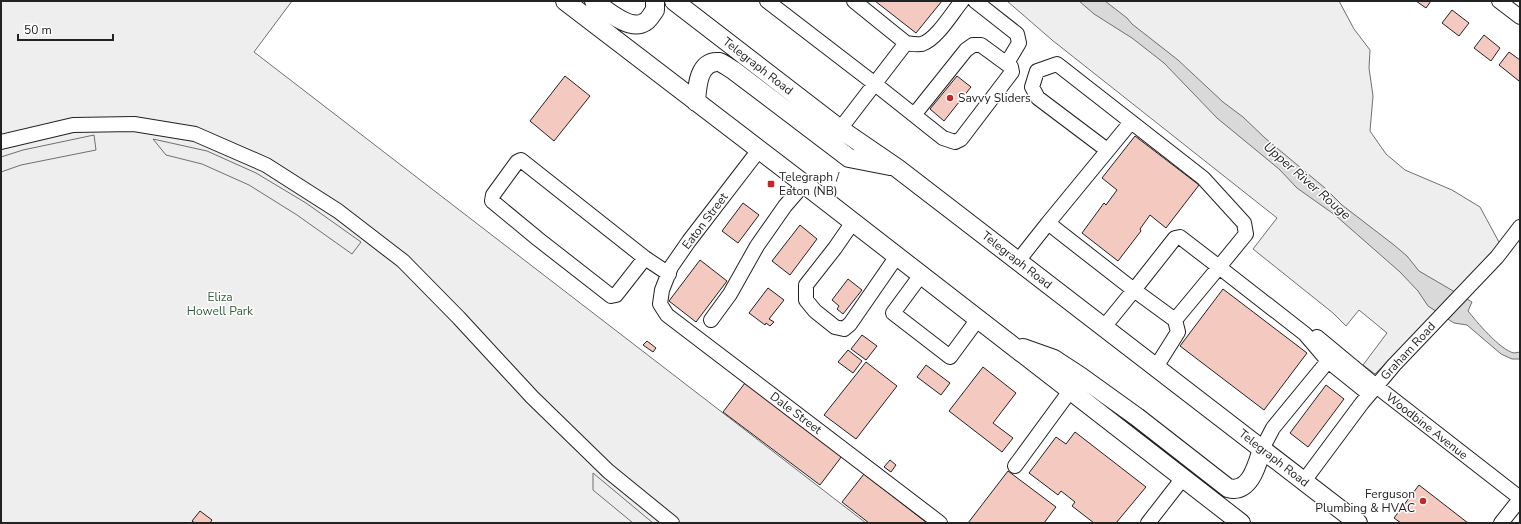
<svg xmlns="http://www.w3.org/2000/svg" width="1521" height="524" viewBox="0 0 1521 524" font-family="'Nunito Sans',sans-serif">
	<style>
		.green { fill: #eee; stroke: #6f6f6f }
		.parking { fill: #ededed; stroke: #6f6f6f }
		.water { fill: #d9d9d9; stroke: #6f6f6f }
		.building { fill: #f3c9c0; stroke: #222 }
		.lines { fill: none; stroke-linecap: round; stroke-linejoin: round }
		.minor-casing { stroke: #222; stroke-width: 16 }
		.major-casing { stroke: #222; stroke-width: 20 }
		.minor { stroke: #fff; stroke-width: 14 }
		.major { stroke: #fff; stroke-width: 18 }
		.poi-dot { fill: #c62828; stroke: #fff; stroke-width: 1.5 }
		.labels { text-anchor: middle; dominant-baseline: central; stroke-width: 3; stroke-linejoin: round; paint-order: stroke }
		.street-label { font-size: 12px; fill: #222; stroke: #fff }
		.poi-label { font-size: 12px; fill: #222; stroke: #fff; text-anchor: start }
		.park-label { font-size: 12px; fill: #2f5e38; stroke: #fff }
		.water-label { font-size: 13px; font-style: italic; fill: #222; stroke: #fff }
	</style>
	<rect width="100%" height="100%" fill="#fff"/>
	<!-- green -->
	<path class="green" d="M1 1H292L254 52 866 523H1Z
		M1007 1H1339L1354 29 1370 50 1369 68 1373 96 1370 131 1386 154 1405 170 1452 190 1480 207 1500 244 1482 265 1375 374 1363 365 1387 333 1359 310 1346 326 1333 313 1253 249 1277 218 1052 40Z"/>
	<!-- parking -->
	<path class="parking" d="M94 135 96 150 21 165 1 172V157L23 150Z
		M153 139 207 151 256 173 306 203 361 242 352 254 297 215 249 185 202 164 166 155Z
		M593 473 653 523H633L593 490Z"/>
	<!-- water -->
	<path class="water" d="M1079 1H1105L1127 18 1132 24 1178 60 1223 102 1243 117 1265 138 1325 188 1342 205 1394 245 1407 256 1419 271 1472 302 1468 311C1476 321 1500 350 1514 353 1516 353 1518 352 1520 352V363V359H1512L1501 354 1467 325 1454 323 1428 306 1418 291 1400 272 1335 215 1297 188 1279 169 1217 118 1164 63 1132 38 1094 14Z"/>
	<!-- building -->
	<path class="building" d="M875 1H942L916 33Z
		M1416 1H1431L1426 8Z
		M1452 10 1469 23 1459 36 1442 23Z
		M1484 35 1500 48 1491 61 1474 48Z
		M1509 52 1520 60V79L1519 81 1499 65Z
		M565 76 590 96 554 141 530 121Z
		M957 76 971 87 944 121 930 109Z
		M1135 136 1199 185 1166 228 1150 215 1140 229 1141 231 1118 261 1082 233 1104 203 1106 205 1117 190 1102 178Z
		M743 203 759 215 738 243 722 231Z
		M800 225 817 239 790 275 772 261Z
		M700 260 727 281 696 322 669 301Z
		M848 279 862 290 843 314 837 309 839 306 832 300Z
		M768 288 784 300 769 319 774 322 770 326 766 323 765 325 749 313Z
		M1223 289 1307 353 1264 410 1180 346Z
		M862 335 877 346 866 360 851 349Z
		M647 341 656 348 653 352 643 345Z
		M848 350 862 361 853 373 838 362Z
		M866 362 897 386 856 439 824 415Z
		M926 365 950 383 941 395 917 377Z
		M983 367 1016 393 993 423 1013 438 1002 452 949 411Z
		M745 383 842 456 820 485 723 412Z
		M1326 385 1344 399 1308 447 1290 433Z
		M1075 432 1146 487 1116 523H1094L1072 506 1075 502 1061 491 1058 495 1029 473 1056 437 1066 444Z
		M890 460 896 465 891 472 884 467Z
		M1008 471 1056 507 1044 523H968Z
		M864 474 927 523H869L842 502Z
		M1419 485 1468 523H1401L1394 518Z
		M200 511 212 520 210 523H195L192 521Z"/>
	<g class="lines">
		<!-- minor casing -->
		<g class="minor-casing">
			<path id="minor" d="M767 1 875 84 943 138 955 142 961 139 1012 72 1011 67 981 45H973L966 50 914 115
				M975 1 1017 34 1019 43 1007 63
				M1499 1 1520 17
				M906 43C912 44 917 45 922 44 937 39 952 13 962 1
				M840 129 906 43 854 1
				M1 142 73 125 134 124 195 134 266 165 338 211 403 261 459 318 532 397 608 471 672 523
				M759 150 689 241 671 267 662 290 660 304 667 315 940 523
				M1107 150 1038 98 1032 87 1037 71 1057 64 1203 178 1244 223 1246 234 1219 267 1180 237 1175 238 1134 290 1175 320
				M853 222 835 248 806 285V300L815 311 835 327 844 329 850 324 897 256
				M1048 223 1131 122
				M645 258 616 295 611 296 538 239 492 201 493 195 517 162 521 160 645 258 669 274
				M1018 261 1048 223 1130 287 1134 290 1104 327
				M921 275 893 313 950 357 978 319
				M711 320 730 294 757 246 785 206 804 184
				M1317 337 1376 386 1520 498
				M1156 367 1178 332 1175 320 1219 267 1305 334 1328 361 1369 394
				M1262 449 1273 428 1328 361
				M1015 466 1070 391
				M1304 481 1362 403 1394 365 1497 257 1520 227
				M1148 523 1183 478
				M1501 523 1520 499"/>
		</g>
		<!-- major casing -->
		<g class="major-casing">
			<path id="major" d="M565 1 804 184 1241 523
				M594 1C606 10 630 32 645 22 649 20 652 14 655 10V1
				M674 1 840 129 897 168 1358 523
				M696 102C697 88 698 60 719 62 723 63 729 68 733 70L849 158 890 166
				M1023 348 1054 359 1080 376 1137 417 1228 488C1250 494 1257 465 1262 449"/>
		</g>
		<!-- minor -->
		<use href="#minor" class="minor"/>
		<!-- major -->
		<use href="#major" class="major"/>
	</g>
	<!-- markers -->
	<g class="poi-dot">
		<circle cx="950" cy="98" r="4"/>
		<rect x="767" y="180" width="8" height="8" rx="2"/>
		<circle cx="1423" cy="501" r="4"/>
	</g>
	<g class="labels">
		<!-- street labels -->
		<g class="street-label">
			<text transform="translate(758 66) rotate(38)">Telegraph Road</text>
			<text transform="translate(705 221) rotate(-53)">Eaton Street</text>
			<text transform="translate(1017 260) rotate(38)">Telegraph Road</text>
			<text transform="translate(1408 351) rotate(-47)">Graham Road</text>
			<text transform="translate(796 413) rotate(37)">Dale Street</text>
			<text transform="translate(1427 426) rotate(38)">Woodbine Avenue</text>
			<text transform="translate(1274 458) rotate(38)">Telegraph Road</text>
		</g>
		<!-- poi labels -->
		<g class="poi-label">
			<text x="958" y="98">Savvy Sliders</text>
			<text x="779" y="177">Telegraph /<tspan x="779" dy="14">Eaton (NB)</tspan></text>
			<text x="1415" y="494" text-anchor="end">Ferguson<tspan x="1415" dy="14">Plumbing &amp; HVAC</tspan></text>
		</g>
		<!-- park labels -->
		<g class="park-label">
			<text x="220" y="297">Eliza<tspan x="220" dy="14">Howell Park</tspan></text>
		</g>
		<!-- water labels -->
		<g class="water-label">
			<text transform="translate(1307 181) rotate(41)">Upper River Rouge</text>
		</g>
	</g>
	<!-- border -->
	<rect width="1521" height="524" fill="none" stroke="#222222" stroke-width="4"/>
	<!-- scale -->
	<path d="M18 34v6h95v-6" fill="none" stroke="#222222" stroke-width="2"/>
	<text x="24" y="34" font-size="12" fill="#222222" stroke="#ffffff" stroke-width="3" paint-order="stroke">50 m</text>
</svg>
